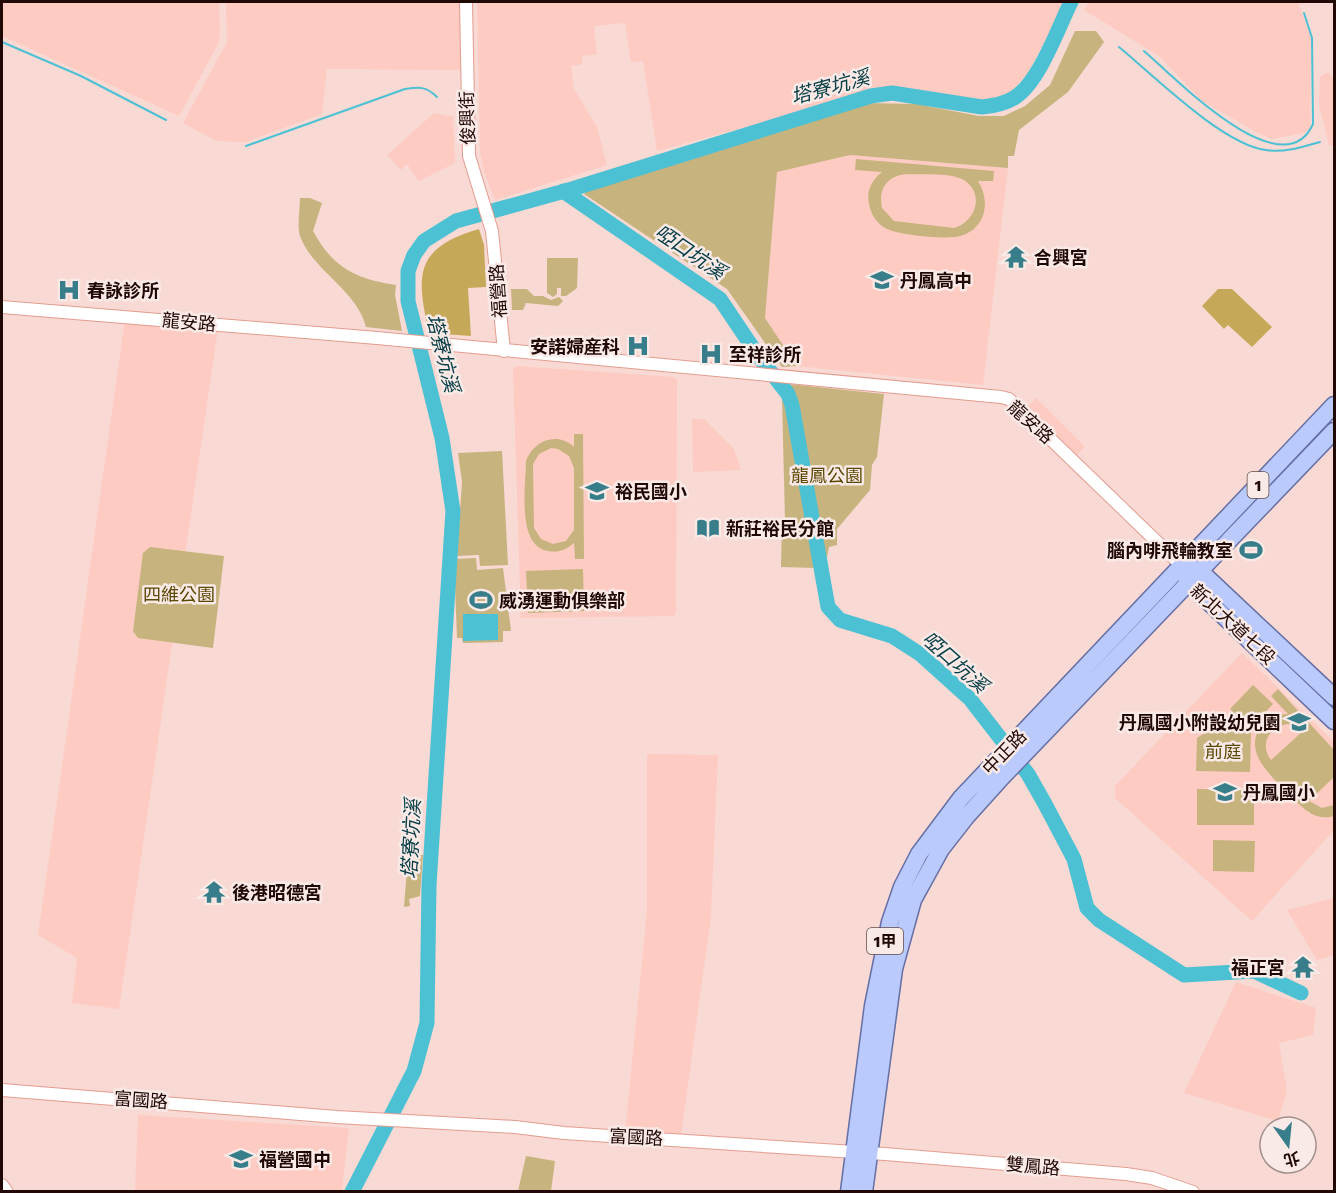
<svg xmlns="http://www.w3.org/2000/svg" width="1336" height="1193" viewBox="0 0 1336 1193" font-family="'Work Sans','Noto Sans TC',sans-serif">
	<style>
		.built { fill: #fdcbc1 }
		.green { fill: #c7b37e; fill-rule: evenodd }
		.forest { fill: #c6a958 }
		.water { fill: #4dc1d4 }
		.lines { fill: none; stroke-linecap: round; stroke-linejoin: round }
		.stream { stroke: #4dc1d4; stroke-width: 2 }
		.river { stroke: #4dc1d4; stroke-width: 15 }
		.tertiary-casing { stroke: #e49c90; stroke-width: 14 }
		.primary-casing { stroke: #666fa5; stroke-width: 19 }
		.tertiary { stroke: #fff; stroke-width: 12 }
		.primary { stroke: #bacafd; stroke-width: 16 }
		.labels { text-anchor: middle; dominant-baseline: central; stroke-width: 5; stroke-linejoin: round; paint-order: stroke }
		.shield { fill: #faeae7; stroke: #614c49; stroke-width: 1.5 }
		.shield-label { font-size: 16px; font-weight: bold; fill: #200805 }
		.street-label { font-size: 18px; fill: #200805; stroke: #faeae7 }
		.poi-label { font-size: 18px; font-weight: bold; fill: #200805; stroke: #faeae7; text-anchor: start }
		.park-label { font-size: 18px; fill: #5a4702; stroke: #faeae7 }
		.water-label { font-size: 20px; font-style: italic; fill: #094048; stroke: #faeae7 }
	</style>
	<rect width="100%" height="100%" fill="#f8d9d3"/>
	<!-- built -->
	<path class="built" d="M2 2H219L220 33 218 44 179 116 2 36Z
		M226 2H460L461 70 327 69 322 114 246 142 216 141 183 123 227 42Z
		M477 2H1066L1027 74 1011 92 986 102 893 87 657 151 643 61 631 62 625 23 594 26 597 54 582 56V64L571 66 574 89 597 127 607 165 495 200 484 172 480 152Z
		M1089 2H1298L1311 38 1310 128 1304 133 1272 139 1258 133 1202 101 1159 56 1084 10Z
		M1328 72 1334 79V146L1329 145 1319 104 1320 77Z
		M434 113 453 117 455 163 419 181 407 164 401 170 387 155Z
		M850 155 1008 168 983 385 797 366 765 318 777 172Z
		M125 320 218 328 119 1009 72 1003 77 958 38 935Z
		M517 366 674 377 677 380 676 613 673 616 521 618 513 369Z
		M1036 398 1085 447 1077 455 1028 406Z
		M692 419H704L734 449 741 470 693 472Z
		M1242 653 1334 742V830L1252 921 1115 798V786Z
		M647 754 718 755 711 916 681 1135 625 1133 647 911Z
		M1334 898V955L1317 960 1287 910Z
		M1236 982 1316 1008 1313 1035 1279 1043 1287 1091 1278 1121 1184 1093Z
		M138 1115 349 1128 342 1190 135 1191Z"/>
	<!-- green -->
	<path class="green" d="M1075 31H1096L1104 42 1068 92 1019 130 1014 156H1008V168L850 155 777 172 765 318 797 366 782 367 727 289 584 194 590 188 863 103 916 104 979 116H1004L1025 106 1050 85Z
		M856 159 994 171 993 181H978C991 201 986 229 960 236 947 240 900 235 887 229 877 224 871 215 869 204 866 191 872 180 882 172L855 170ZM906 174C923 175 947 172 962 179 986 192 976 222 954 228L894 221 882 208C878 189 887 176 906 174Z
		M300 198H310L322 203 313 231C333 268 356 279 396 285L395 295 402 331 366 327C357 290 312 270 300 236 297 226 300 209 300 198Z
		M547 258H578L577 288 566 296H561V288H557V294L553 297 547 293Z
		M511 289H527L534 296H543L551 300 559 297 563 301 558 306 526 303 523 310H512Z
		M788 384 884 394 877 457 872 465 870 490 837 529V545L829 547 827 557 817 568 781 567 782 520H785L782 398 787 403 794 441 803 439 795 398Z
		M574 434H583L584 559H575L574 543C566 550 558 553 548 551 516 546 526 485 526 461 533 441 557 431 574 447ZM551 448 558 449 569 456 574 468V530L566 541 553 544 541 539 534 528 533 464 539 454Z
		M502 451 508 565 480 566 479 555 457 556 462 482 458 453Z
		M150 547 224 556 213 648 138 638 133 631 143 553Z
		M476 558 477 570 503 568 511 631H503V642L463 643 462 638H457L454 559Z
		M583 569 584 611 528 613 526 571Z
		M1253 685 1273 704 1250 728 1230 709Z
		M1278 689 1334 750V777L1309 801 1322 808 1334 805V816C1327 818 1319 818 1312 814 1299 807 1268 775 1260 761 1246 737 1263 714 1288 714L1271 696ZM1288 724 1303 731 1271 760C1259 744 1269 727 1288 724Z
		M1209 730H1251L1250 772 1196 771 1197 738Z
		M1197 789 1254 790V825H1197Z
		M1213 840 1255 841 1254 872 1213 871Z
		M420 855H423L420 896 409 899 410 906 404 907 407 868H412Z
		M526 1156 555 1161 551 1191H518Z"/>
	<!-- forest -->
	<path class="forest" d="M479 229 484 245 486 287 468 288 471 336 429 333C416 275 414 248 479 229Z
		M1218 289H1232L1272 327 1252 347 1228 325 1224 329 1202 306Z"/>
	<!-- water -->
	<path class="water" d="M463 614H498V640L463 641Z"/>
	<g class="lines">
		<!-- stream -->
		<path class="stream" d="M2 42 81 76 166 120
			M1119 47C1153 75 1223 145 1266 150 1285 153 1302 147 1320 142
			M1144 51C1172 75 1283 191 1313 124L1312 38 1304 13
			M246 146 405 89C419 87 426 86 437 97"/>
		<!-- river -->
		<path class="river" d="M563 191 720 299 759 357 788 394 792 405 828 607 840 620 892 636 920 654 970 699 1028 774 1045 804 1074 859 1087 908 1099 920 1184 975 1254 971 1301 993
			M352 1192 414 1071 427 1023 429 885 453 511 442 438 408 301V271L414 255 424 241 456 221 572 189 871 96 892 93 982 107C993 106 1004 104 1014 98 1039 83 1058 28 1071 2"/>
		<!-- tertiary casing -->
		<g class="tertiary-casing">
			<path id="tertiary" d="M466 2 469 156 492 231 504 351
				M2 307 377 338 1001 397 1009 399 1181 565
				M2 1090 337 1117 515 1127 564 1133 885 1154 1126 1174 1152 1178 1193 1192
				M2 1185 7 1192"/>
		</g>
		<!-- primary casing -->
		<g class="primary-casing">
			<path id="primary" d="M1191 568 1200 571 1334 697
				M1185 575 1189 583 1334 721
				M849 1192 873 1006 890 922 902 887 919 854 961 798 1334 405
				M864 1192 894 969 913 900 941 849 966 817 1003 776 1334 431"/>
		</g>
		<!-- tertiary -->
		<use href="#tertiary" class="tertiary"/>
		<!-- primary -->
		<use href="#primary" class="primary"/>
	</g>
	<!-- icons -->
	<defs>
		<g id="temple-bare" transform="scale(1.8)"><path d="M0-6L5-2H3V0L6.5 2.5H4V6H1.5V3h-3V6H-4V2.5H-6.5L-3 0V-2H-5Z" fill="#387e8a" stroke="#faeae7" stroke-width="2.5" paint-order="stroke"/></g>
		<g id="school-bare" transform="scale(1.8)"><path d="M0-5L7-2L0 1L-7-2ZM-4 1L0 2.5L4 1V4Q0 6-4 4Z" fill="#387e8a" stroke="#faeae7" stroke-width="2.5" paint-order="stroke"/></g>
		<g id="hospital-bare" transform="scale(1.8)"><path d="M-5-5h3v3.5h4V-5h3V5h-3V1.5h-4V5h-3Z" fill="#387e8a" stroke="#faeae7" stroke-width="2.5" paint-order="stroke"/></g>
		<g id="library-bare" transform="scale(1.8)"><path d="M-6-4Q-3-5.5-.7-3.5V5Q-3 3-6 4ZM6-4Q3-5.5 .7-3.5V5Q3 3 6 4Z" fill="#387e8a" stroke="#faeae7" stroke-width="2.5" paint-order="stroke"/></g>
		<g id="stadium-bare" transform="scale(1.8)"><path d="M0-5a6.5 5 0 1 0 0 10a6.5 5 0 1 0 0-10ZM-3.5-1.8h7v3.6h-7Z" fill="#387e8a" stroke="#faeae7" stroke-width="2.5" paint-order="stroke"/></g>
		<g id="university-bare" transform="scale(1.8)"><path d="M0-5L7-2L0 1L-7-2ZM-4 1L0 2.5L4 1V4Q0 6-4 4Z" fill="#387e8a" stroke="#faeae7" stroke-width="2.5" paint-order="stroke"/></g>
	</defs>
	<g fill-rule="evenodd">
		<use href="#temple-bare" x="1016" y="257"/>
		<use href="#school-bare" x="882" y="280"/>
		<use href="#hospital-bare" x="69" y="290"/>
		<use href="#hospital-bare" x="638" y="346"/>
		<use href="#hospital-bare" x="711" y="354"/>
		<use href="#school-bare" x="597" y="491"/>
		<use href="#library-bare" x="708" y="528"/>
		<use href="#stadium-bare" x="1251" y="550"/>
		<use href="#stadium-bare" x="481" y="600"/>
		<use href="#university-bare" x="1299" y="722"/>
		<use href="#school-bare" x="1225" y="792"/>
		<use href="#temple-bare" x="214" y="892"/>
		<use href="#temple-bare" x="1303" y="967"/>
		<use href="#school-bare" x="241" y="1159"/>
	</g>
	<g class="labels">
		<!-- shield labels -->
		<g class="shield">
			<rect x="1247.5" y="472" width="21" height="26" rx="4.5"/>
			<rect x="867" y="928" width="36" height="26" rx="4.5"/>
		</g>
		<g class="shield-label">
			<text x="1258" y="485">1</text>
			<text x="885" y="941">1甲</text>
		</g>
		<!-- street labels -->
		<g class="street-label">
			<text transform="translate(467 118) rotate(-92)">俊興街</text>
			<text transform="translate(498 291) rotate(-94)">福營路</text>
			<text transform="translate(189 322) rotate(5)">龍安路</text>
			<text transform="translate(1031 422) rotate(42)">龍安路</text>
			<text transform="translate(1233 624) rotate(43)">新北大道七段</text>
			<text transform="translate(1004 752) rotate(-46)">中正路</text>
			<text transform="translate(141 1100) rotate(4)">富國路</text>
			<text transform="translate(636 1137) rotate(3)">富國路</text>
			<text transform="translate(1033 1166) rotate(5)">雙鳳路</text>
		</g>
		<!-- poi labels -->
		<g class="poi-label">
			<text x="1034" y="257">合興宮</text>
			<text x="900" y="280">丹鳳高中</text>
			<text x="87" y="290">春詠診所</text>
			<text x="620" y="346" text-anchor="end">安諾婦産科</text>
			<text x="729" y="354">至祥診所</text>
			<text x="615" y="491">裕民國小</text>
			<text x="726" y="528">新莊裕民分館</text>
			<text x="1233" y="550" text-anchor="end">腦內啡飛輪教室</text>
			<text x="499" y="600">威湧運動俱樂部</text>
			<text x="1281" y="722" text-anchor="end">丹鳳國小附設幼兒園</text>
			<text x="1243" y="792">丹鳳國小</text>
			<text x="232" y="892">後港昭德宮</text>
			<text x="1285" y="967" text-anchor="end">福正宮</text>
			<text x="259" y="1159">福營國中</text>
		</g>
		<!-- park labels -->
		<g class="park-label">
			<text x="827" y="475">龍鳳公園</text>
			<text x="179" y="594">四維公園</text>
			<text x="1223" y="751">前庭</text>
		</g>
		<!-- water labels -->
		<g class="water-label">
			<text transform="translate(830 87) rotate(-15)">塔寮坑溪</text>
			<text transform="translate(690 252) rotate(34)">啞口坑溪</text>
			<text transform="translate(443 353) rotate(76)">塔寮坑溪</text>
			<text transform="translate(955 662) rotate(42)">啞口坑溪</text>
			<text transform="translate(411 839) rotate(-87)">塔寮坑溪</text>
		</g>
	</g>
	<!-- border -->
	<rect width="1336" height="1193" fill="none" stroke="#200805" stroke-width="6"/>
	<!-- north arrow -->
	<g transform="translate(1288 1145) rotate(165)"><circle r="28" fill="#faeae7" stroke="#a3908d" stroke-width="1.5"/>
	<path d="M0-4.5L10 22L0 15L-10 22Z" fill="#387e8a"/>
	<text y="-9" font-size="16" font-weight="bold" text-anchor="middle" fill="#200805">北</text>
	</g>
</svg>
